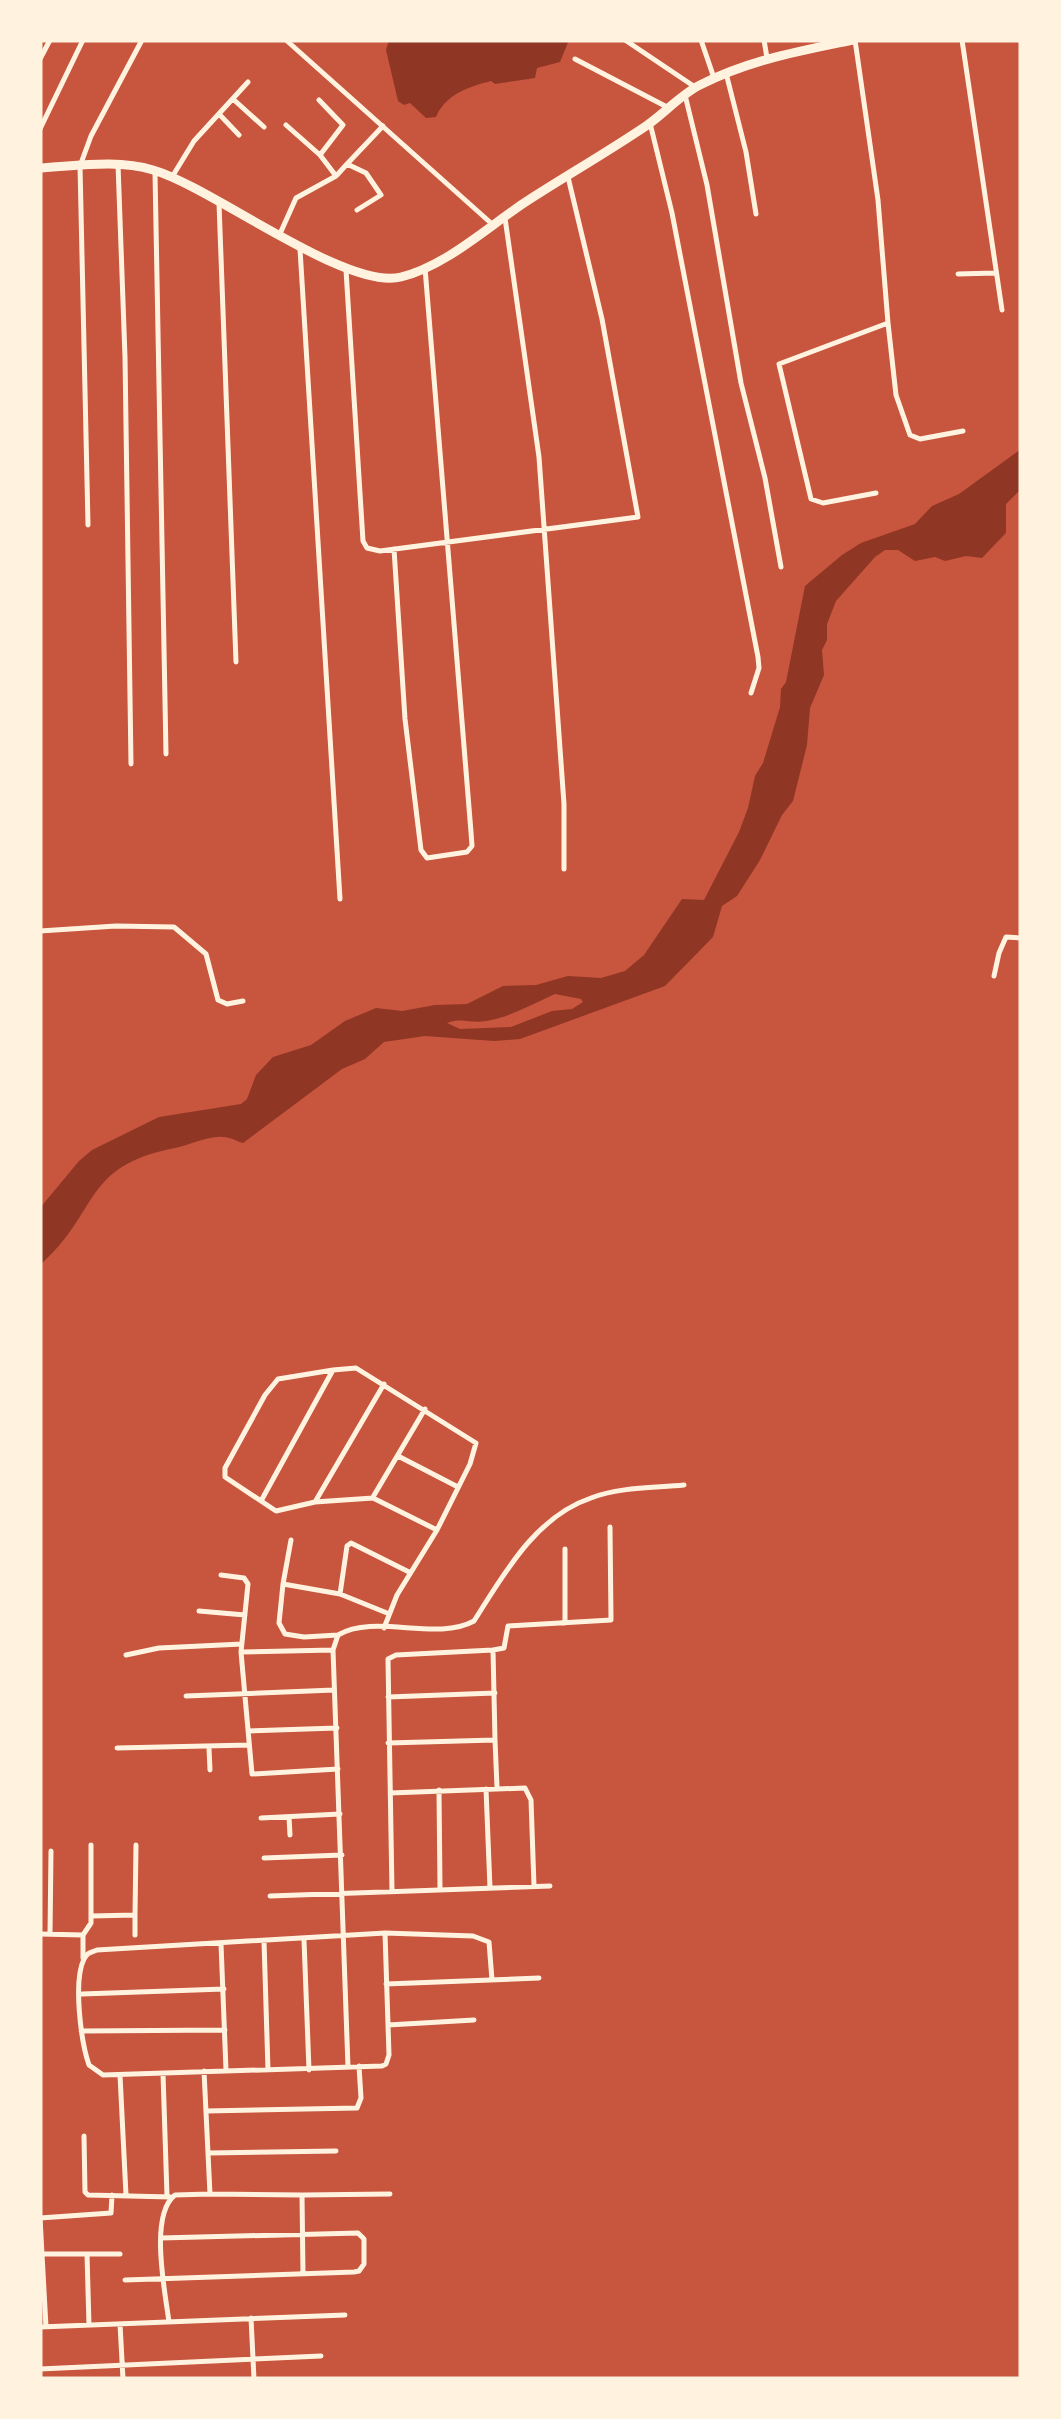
<svg xmlns="http://www.w3.org/2000/svg" width="1061" height="2419" viewBox="0 0 1061 2419" font-family="'PT Sans Narrow',sans-serif">
	<style>
		.water { fill: #8f3625; fill-rule: evenodd }
		.lines { fill: none; stroke-linecap: round; stroke-linejoin: round }
		.minor { stroke: #fff3e0; stroke-width: 5 }
		.primary { stroke: #fff3e0; stroke-width: 9 }
	</style>
	<rect width="100%" height="100%" fill="#c8553d"/>
	<!-- water -->
	<path class="water" d="M389 40H569L560 62 537 68 535 78 495 84 491 81C468 87 446 94 436 117L426 118 410 103 404 105 398 101 386 50Z
		M1021 449V489L1006 504V533L982 558 966 556 945 561 935 557 915 561 898 550H885L875 557 836 601 827 624V640L822 650 824 675 810 708 807 745 793 801 782 815 760 860 737 896 722 906 713 937 665 986 520 1039 494 1041 425 1036 384 1042 365 1059 342 1069 243 1143C238 1142 234 1139 229 1138 212 1133 191 1145 175 1148 81 1166 100 1213 40 1265V1208L79 1161 92 1150 159 1117 241 1104 247 1099 256 1075 273 1057 311 1045 345 1021 376 1008 402 1011 435 1005 467 1004 503 986 536 985 568 976 601 978 625 971 644 955 682 899 704 900 739 832 748 808 755 776 763 763 780 707 781 689 786 682 805 586 842 555 861 543 915 524 932 506 959 494ZM555 994 581 999 583 1002 572 1009 552 1011 511 1027 460 1029 447 1023C463 1017 470 1024 486 1021 511 1017 532 1004 555 994Z"/>
	<g class="lines">
		<!-- minor -->
		<path class="minor" d="M286 40 492 224
			M625 40 695 87
			M701 40 714 78
			M764 40 767 58
			M855 40 878 200 888 323 779 364 811 499 823 503 876 493
			M962 40 1002 310
			M40 59 50 40
			M575 59 667 107
			M726 73 746 152 756 214
			M685 95 707 185 741 383 765 478 781 567
			M233 99 264 127
			M220 115 239 135
			M650 123 672 213 758 657 759 668 751 693
			M286 125 320 155
			M40 129 83 40
			M118 164 125 357 131 764
			M347 164 383 126
			M155 173 166 754
			M337 175 347 164 366 173 381 195 357 210
			M172 177 194 141 248 82
			M219 203 236 662
			M505 218 539 457 564 804V869
			M279 236 296 198 336 176 320 155 343 125 319 100
			M300 249 340 899
			M346 270 363 541 367 548 380 551 638 517 602 319 568 177
			M958 274 995 273
			M888 323 896 395 910 435 920 439 963 431
			M88 525 80 166 91 136 142 40
			M394 549 405 719 421 850 427 858 467 852 472 846 471 832 425 268
			M40 931 116 926 174 927 206 954 218 1000 227 1004 243 1001
			M994 976 999 953 1006 937 1021 938
			M333 1370 278 1379 265 1395 225 1468V1477L276 1511 315 1502 373 1498 437 1530
			M398 1456 458 1487
			M373 1497 425 1409
			M261 1501 333 1370 356 1368 476 1443 470 1464 437 1530 397 1595 384 1628
			M315 1502 384 1384
			M565 1549V1623
			M221 1575 244 1578 248 1584 241 1652 252 1774 338 1769
			M283 1584 291 1540
			M340 1594 347 1546 351 1543 409 1572
			M199 1611 245 1615
			M338 1635 304 1637 285 1634 279 1623 283 1584 340 1594 387 1613
			M493 1650 504 1648 508 1626 611 1620 610 1527
			M241 1652 333 1650
			M126 1655 159 1648 242 1644
			M186 1696 334 1690
			M388 1697 495 1693
			M248 1731 337 1728
			M388 1743 495 1740 497 1787
			M117 1748 249 1745
			M209 1748 210 1770
			M486 1789 490 1888
			M439 1790 440 1888
			M390 1793 525 1788 531 1800 534 1886
			M289 1817 290 1835
			M261 1818 340 1814
			M264 1858 342 1855
			M392 1891 388 1659 396 1655 493 1650 495 1740
			M270 1896 550 1886
			M135 1915 136 1845
			M91 1916 135 1915V1935
			M385 1933 389 2055 386 2064 382 2066 103 2075 89 2065C81 2042 73 1981 84 1959 88 1952 90 1953 97 1950L385 1933 473 1936 489 1942 492 1980
			M40 1934 83 1935V1958
			M50 1934 51 1851
			M83 1935 91 1923V1845
			M304 1940 309 2070
			M264 1941 268 2070
			M221 1944 226 2070
			M386 1984 539 1978
			M82 1994 224 1989
			M388 2025 474 2020
			M81 2031 225 2030
			M348 2067 333 1650 338 1635C375 1613 436 1642 474 1621 504 1574 535 1517 591 1498 619 1487 654 1488 684 1485
			M163 2074 167 2196
			M120 2075 126 2195
			M206 2111 357 2108 361 2098 359 2066
			M84 2136 85 2192 88 2195 171 2197
			M208 2153 336 2151
			M210 2194 302 2195 303 2274
			M303 2195 390 2194
			M40 2218 46 2327
			M40 2218 111 2213 112 2195
			M42 2254H120
			M87 2254 89 2325
			M125 2280 354 2272 359 2271 364 2264V2239L358 2233 161 2238
			M251 2318 254 2379
			M169 2322C165 2291 149 2215 175 2195L210 2194 204 2071
			M120 2324 123 2379
			M40 2327 345 2315
			M40 2369 321 2356"/>
		<!-- primary -->
		<path class="primary" d="M40 168C77 166 117 159 153 170 212 187 346 291 401 277 444 267 488 227 524 203 564 177 606 153 646 126 665 113 680 95 700 85 749 60 800 51 853 40"/>
	</g>
	<!-- border -->
	<rect width="1061" height="2419" fill="none" stroke="#fff3e0" stroke-width="85"/>
</svg>
